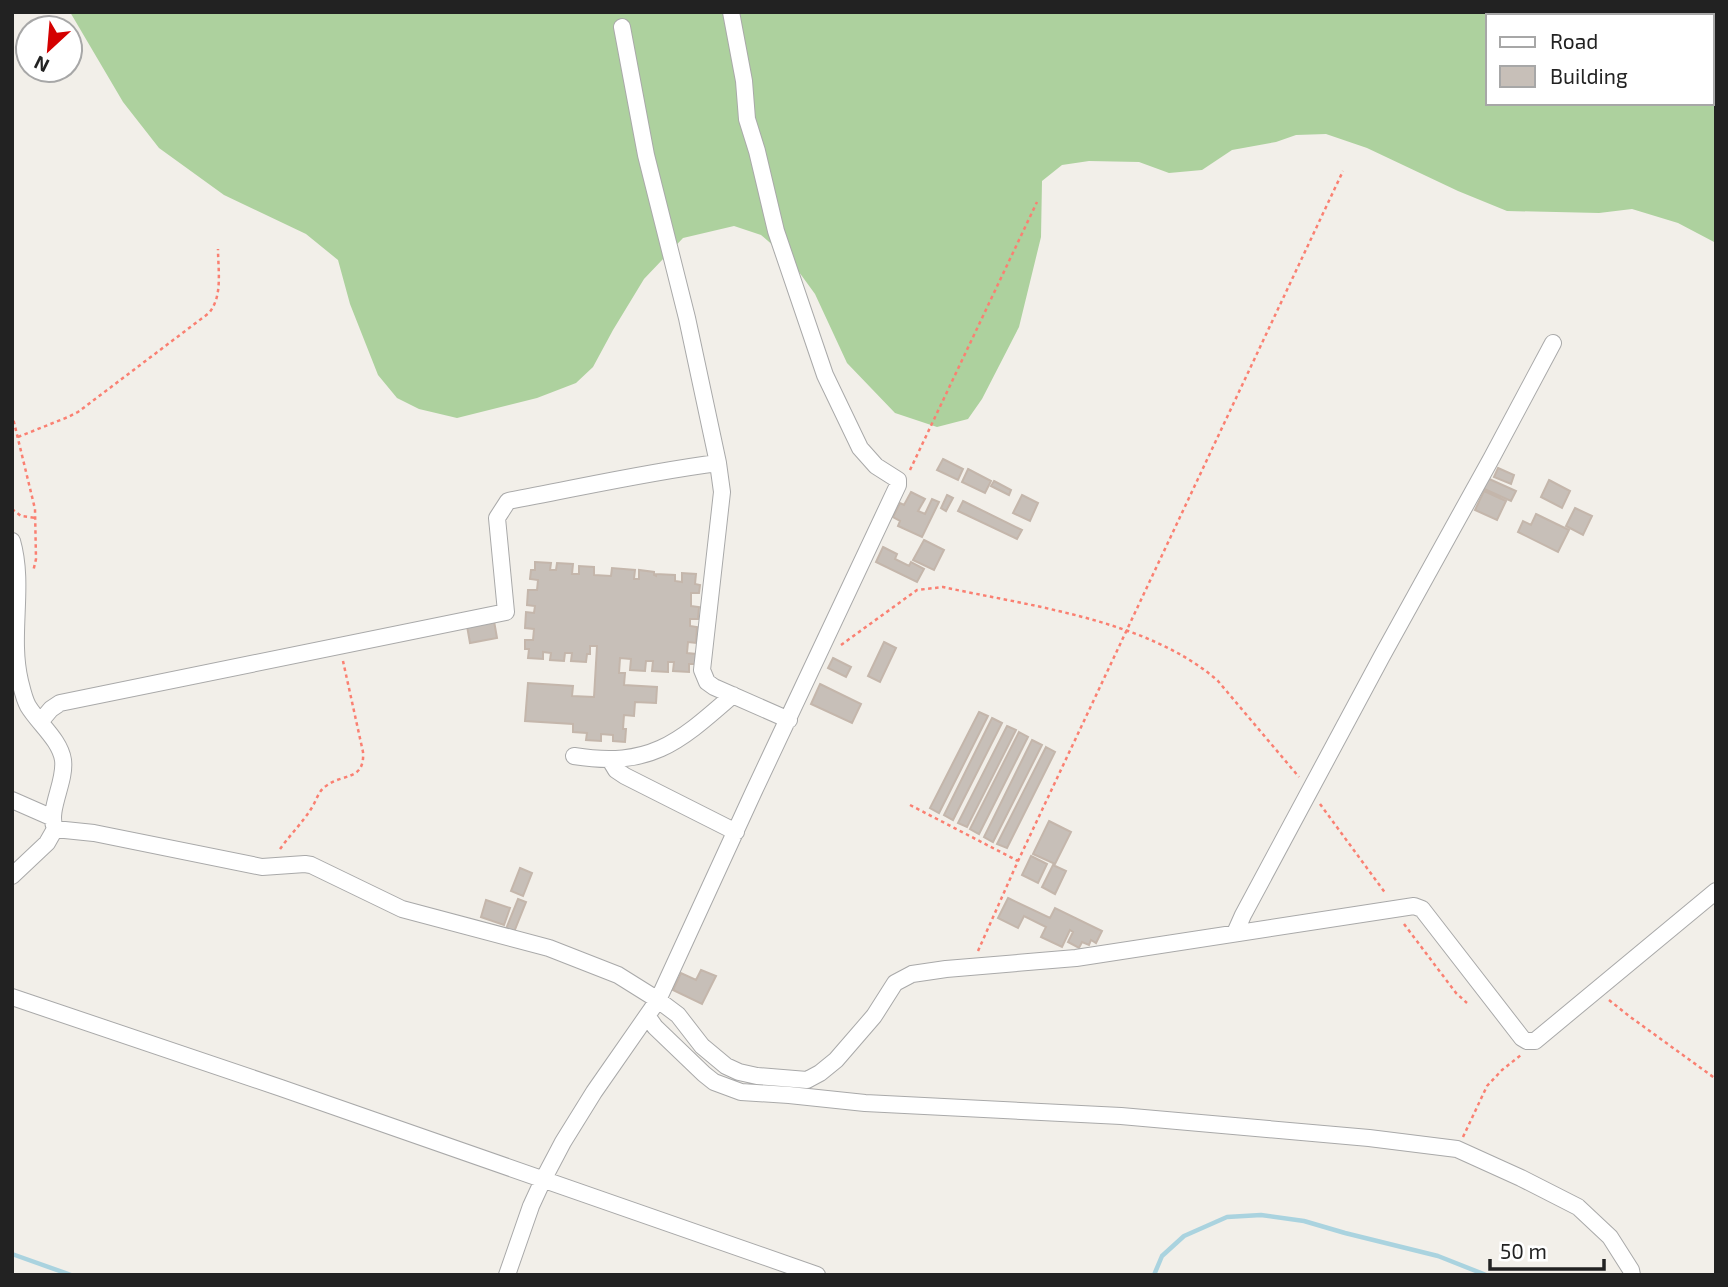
<svg xmlns="http://www.w3.org/2000/svg" width="1728" height="1287" viewBox="0 0 1728 1287" font-family="'Exo 2',sans-serif">
	<style>
		.forest { fill: #add19e; fill-rule: evenodd }
		.lines { fill: none; stroke-linecap: round; stroke-linejoin: round }
		.stream { stroke: #aad3df; stroke-width: 4.5 }
		.building { fill: #c7bfb8; stroke: #c4b6ab; stroke-width: 2 }
		.minor-casing { stroke: #a9a9a9; stroke-width: 18 }
		.path { stroke: #fa8072; stroke-width: 2.5; stroke-dasharray: 3.5 3.5; stroke-linecap: butt }
		.minor { stroke: #fff; stroke-width: 16 }
	</style>
	<rect width="100%" height="100%" fill="#f2efe9"/>
	<!-- forest -->
	<path class="forest" d="M70 12H1716V243L1678 223 1632 209 1599 213 1507 211 1458 191 1367 148 1326 134 1296 135 1276 142 1232 150 1202 170 1169 173 1139 162 1089 161 1062 165 1042 181 1041 237 1019 327 982 399 968 419 937 427 895 413 847 363 815 294 791 261 761 235 734 226 683 238 644 279 613 330 593 367 576 383 537 398 457 418 419 409 397 398 378 375 350 304 338 260 306 234 224 195 159 148 123 102ZM1488 16H1712V103H1488Z"/>
	<g class="lines">
		<!-- stream -->
		<path class="stream" d="M12 1254 71 1275
			M1154 1275 1162 1256 1184 1236 1227 1217 1261 1215 1304 1221 1345 1233 1438 1256 1486 1275"/>
	</g>
	<!-- building -->
	<path class="building" d="M943 459 963 469 958 480 937 470Z
		M1498 468 1514 475 1511 484 1494 477Z
		M968 469 991 481 985 493 962 482Z
		M1487 478 1516 491 1511 501 1482 488Z
		M1549 480 1570 491 1562 508 1541 497Z
		M994 481 1011 490 1009 495 991 486Z
		M1484 491 1506 501 1497 520 1475 510Z
		M911 492 925 499 918 511 925 514 932 499 939 502 922 537 898 526 900 521 893 517 900 503 904 505Z
		M947 495 953 498 946 511 941 508Z
		M1022 495 1038 503 1030 521 1013 513Z
		M963 501 1022 530 1017 539 958 511Z
		M1575 508 1592 516 1583 535 1566 526Z
		M1536 514 1569 530 1558 552 1518 532 1523 521 1531 525Z
		M924 540 944 550 934 570 913 560Z
		M883 547 897 554 895 559 909 566 911 562 924 569 917 582 876 562Z
		M535 562 551 563 550 570H556L557 563 573 564 572 574H579V566L594 567V575L611 576 612 568 635 570 634 579H639V570L654 572V575L656 576V574L675 575V581L682 582V573L696 574 695 584 700 585 699 593H691V606L699 607 698 619H690V626L697 627 696 643 688 642 687 653 696 654 695 664H689V672L673 671 674 662H668V672L652 671 653 661H646L645 671 630 670 631 659 620 658 619 673H625L624 685 657 687 656 703 635 702 634 716 624 715 623 729H626L625 742 613 741V735L601 734V741L586 740 587 733 573 732V724L525 721 528 683 573 686 572 696 594 697 597 646H590V654H587L586 662 571 661 572 653H565L564 661 550 660 551 653 543 652V659L528 658 529 649H525V640H533L534 629 525 628 526 612 534 613 535 606 527 605 528 590H537L538 580 530 579 531 570H535Z
		M494 621 497 638 470 643 467 626Z
		M884 642 896 648 880 682 868 676Z
		M833 658 851 667 846 677 828 668Z
		M820 684 861 704 852 723 811 704Z
		M979 712 988 716 939 813 930 808Z
		M992 718 1002 723 953 820 944 815Z
		M1007 726 1016 730 967 827 958 823Z
		M1019 732 1028 737 979 834 970 829Z
		M1032 740 1042 745 993 842 984 837Z
		M1046 747 1055 752 1007 848 997 844Z
		M1049 821 1071 832 1055 864 1033 854Z
		M1031 856 1047 864 1038 883 1022 875Z
		M1053 865 1066 871 1055 894 1042 887Z
		M520 868 532 873 523 896 511 891Z
		M1008 898 1050 918 1055 908 1102 931 1096 943 1091 940 1089 945 1082 942 1079 948 1068 942 1073 932 1070 930 1062 947 1041 937 1046 927 1024 916 1018 928 998 918Z
		M518 899 526 902 514 932 506 929Z
		M486 900 510 908 504 925 481 917Z
		M701 970 716 976 702 1004 673 990 681 973 696 980Z"/>
	<g class="lines">
		<!-- minor casing -->
		<g class="minor-casing">
			<path id="minor" d="M622 27 646 155 687 318 718 463 722 492 702 670 707 682 714 687 789 720
				M12 541C25 586 9 635 20 681 22 689 24 699 28 706 39 724 60 740 63 760 66 782 47 810 55 829L47 843 12 876
				M40 722 51 709 60 703 506 612 497 518 508 501C578 488 647 472 718 463
				M574 756C651 768 678 743 733 695
				M610 760 616 770 625 776 736 832
				M12 800 53 818
				M55 829 94 833 262 867 305 864 311 865 402 909 549 948 618 975 658 1000 678 1015 702 1046 726 1066 739 1072 757 1076 807 1080 820 1073 836 1060 874 1016 895 983 912 974 946 969 1076 958 1414 906 1422 909 1522 1038 1527 1041H1535L1716 891
				M1235 933 1243 915 1382 656 1491 459 1553 343
				M12 997 281 1088 817 1275
				M648 1017 655 1027 704 1074 714 1082 741 1092 789 1095 865 1103 1121 1116 1369 1138 1457 1149 1521 1178 1578 1207 1610 1237 1631 1270 1632 1275
				M507 1275 531 1206 543 1180 563 1142 594 1092 658 1000 754 791 898 485V480L876 466 860 448 825 375 776 231 757 151 747 119 744 81 731 12"/>
		</g>
		<!-- path -->
		<path class="path" d="M12 414 35 509 36 559 33 572
			M18 437 68 417 78 412 209 313C223 296 218 270 218 249
			M910 470 1037 202
			M12 509 21 516 36 518
			M841 645 917 590 943 587C1030 606 1149 620 1218 681L1299 777
			M1320 804 1386 894
			M910 805 1018 861
			M280 849C290 835 302 823 311 809 316 802 318 791 326 786 343 773 365 781 363 752L343 661
			M1404 924 1456 993 1467 1003
			M978 951 1018 861 1343 171
			M1609 1000 1629 1016 1716 1079
			M1463 1137 1487 1086 1502 1070 1521 1055"/>
		<!-- minor -->
		<use href="#minor" class="minor"/>
	</g>
	<!-- border -->
	<rect width="1728" height="1287" fill="none" stroke="#222222" stroke-width="28"/>
	<!-- legend -->
	<rect x="1486" y="14" width="228" height="91" fill="#ffffff" stroke="#a7a7a7" stroke-width="2"/>
	<rect x="1500" y="37" width="35" height="10" fill="#ffffff" stroke="#a7a7a7" stroke-width="2"/>
	<text x="1550" y="49" font-size="21" fill="#222222">Road</text>
	<rect x="1500" y="66" width="35" height="21" fill="#c7bfb8" stroke="#a7a7a7" stroke-width="2"/>
	<text x="1550" y="84" font-size="21" fill="#222222">Building</text>
	<!-- north arrow -->
	<g transform="translate(49 49) rotate(206)"><circle r="33" fill="#ffffff" stroke="#a7a7a7" stroke-width="2"/>
	<path d="M0-5L12 26L0 18L-12 26Z" fill="#d40000"/>
	<text y="-10" font-size="19" font-weight="bold" text-anchor="middle" fill="#222222">N</text>
	</g>
	<!-- scale -->
	<path d="M1490 1259v10h114v-10" fill="none" stroke="#222222" stroke-width="3.5"/>
	<text x="1500" y="1259" font-size="21" fill="#222222" stroke="#ffffff" stroke-width="5" paint-order="stroke">50 m</text>
</svg>
